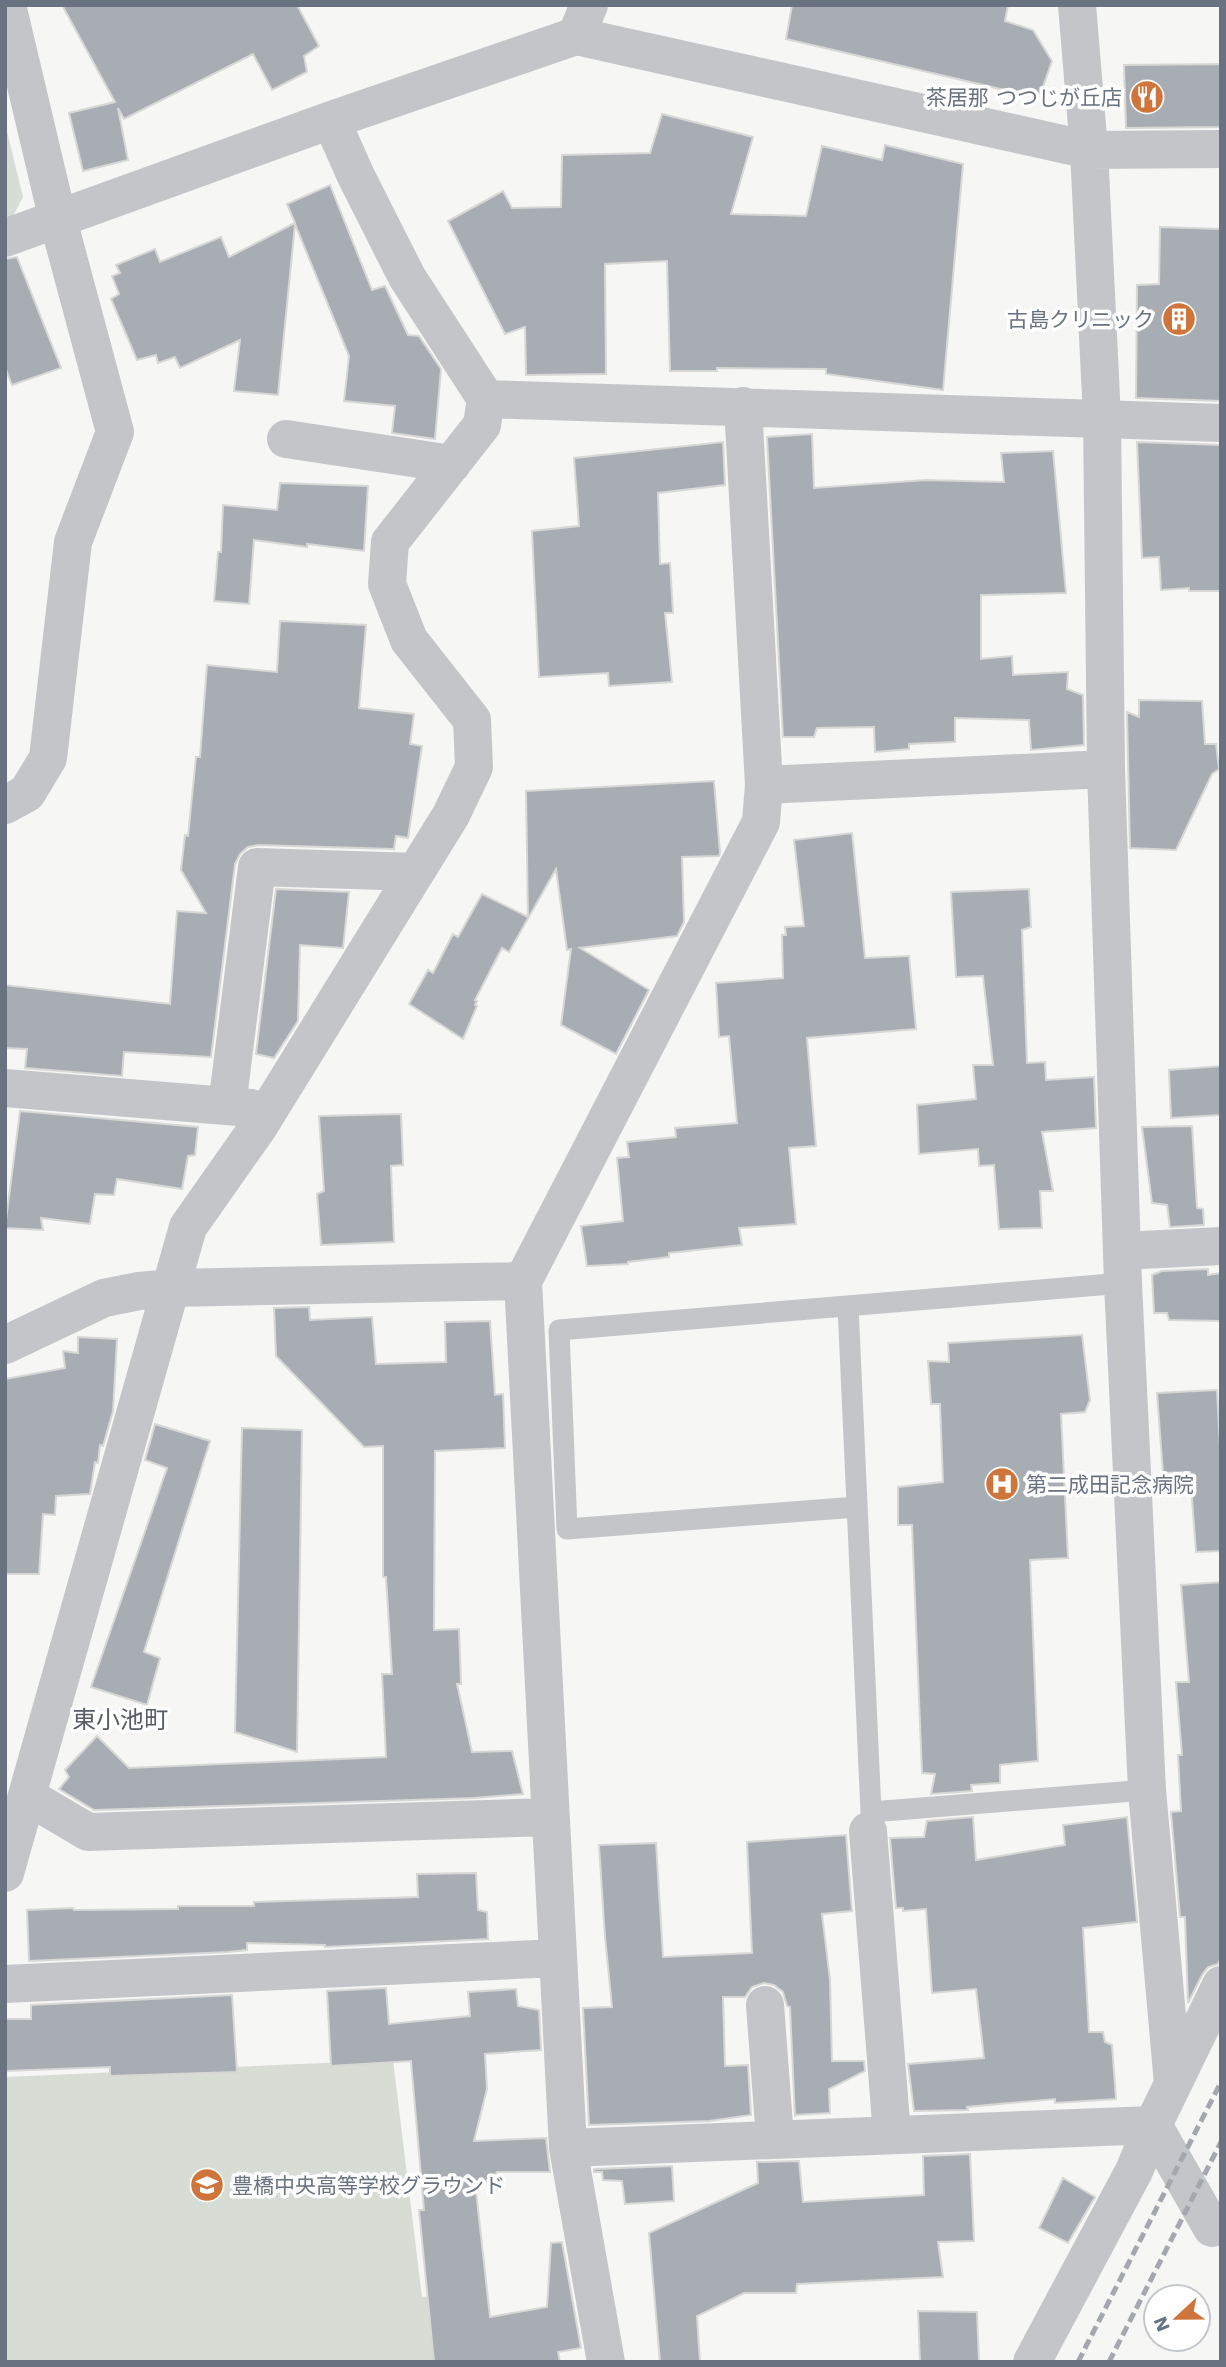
<svg xmlns="http://www.w3.org/2000/svg" width="1226" height="2367" viewBox="0 0 1226 2367" font-family="'Work Sans','Noto Sans JP',sans-serif">
	<style>
		.green { fill: #d7ddd5 }
		.building { fill: #a8adb3; stroke: #d7d8d6; stroke-width: 2 }
		.lines { fill: none; stroke-linecap: round; stroke-linejoin: round }
		.service { stroke: #c3c5c8; stroke-width: 21 }
		.minor { stroke: #c3c5c8; stroke-width: 38 }
		.rail { stroke: #a4a7ad; stroke-width: 5; stroke-dasharray: 10 5; stroke-linecap: butt }
		.labels { text-anchor: middle; dominant-baseline: central; stroke-width: 7; stroke-linejoin: round; paint-order: stroke }
		.poi-label { font-size: 21px; fill: #697281; stroke: #fff; text-anchor: end }
		.quarter-label { font-size: 24px; fill: #565d67; stroke: #fff }
	</style>
	<rect width="100%" height="100%" fill="#f6f6f4"/>
	<!-- green -->
	<path class="green" d="M5 123 23 197 13 216 5 219Z
		M393 2060 422 2297 483 2293 496 2362H5V2077Z"/>
	<!-- building -->
	<path class="building" d="M62 5H297L319 46 304 56 307 72 272 90 253 54 124 119 118 108 128 160 83 171 69 113 115 102Z
		M792 5H1008L1005 21 1033 30 1052 61 1039 98 786 39Z
		M1221 64V127L1126 128 1124 65Z
		M662 114 753 137 731 214 806 216 822 146 882 160 885 145 963 164 943 390 826 374V369L717 368V371H670L667 261 605 264 606 374 526 375 525 327 505 334 448 221 503 191 512 208 561 207 562 155 650 153Z
		M330 185 372 290 385 286 408 335 419 336 441 369 435 439 392 433 395 406 344 401 349 356 295 224 278 395 234 391 240 340 180 368 175 357 158 363 156 355 137 360 111 299 119 294 112 276 120 273 116 265 155 249 160 262 221 237 229 257 295 223 287 204Z
		M1160 227 1221 229V401L1136 398 1137 285 1159 284Z
		M17 257 61 368 12 385 5 367V259Z
		M812 434 814 488 926 480 1004 482 1001 453 1053 451 1066 593 981 595V659L1012 656 1013 675 1068 672 1067 689 1083 695 1084 745 1031 750 1029 720 955 718V742L909 744V749L875 752 874 727 817 728 814 737H783L767 437Z
		M723 442 725 485 658 493 660 564 670 563 673 613H665L672 682 609 686 608 673 539 677 532 531 579 526 574 458Z
		M1137 442 1221 445V591H1189V588L1161 590 1159 557 1142 558Z
		M280 483 368 486 364 551 307 544V547L254 540 249 604 214 601 218 552H221L223 505 277 510Z
		M280 621 366 625 359 708 414 714 410 744 422 746 408 838 396 836 394 849 258 845 248 847 240 854 235 864 211 1057 124 1052 122 1076 25 1068 27 1049 5 1048V985L170 1004 177 911 206 913 181 870 185 835 188 836 196 757H200L207 665 277 672Z
		M1139 700 1202 701 1205 744H1216L1219 769 1212 774 1176 850 1130 848 1127 712 1139 717Z
		M714 781 720 853 719 856 682 857 684 922 677 936 580 948 649 990 616 1054 561 1025 571 949 567 950 556 869 509 952 502 948 475 1000 477 1001 475 1005 477 1006 463 1039 409 1004 428 970 433 973 453 934 458 937 482 894 528 917 526 791Z
		M852 833 865 958 909 956 916 1029 807 1038 816 1146 789 1148 796 1224 739 1228 742 1245 669 1253V1257L628 1262V1264L587 1266 581 1226 623 1221 617 1158 629 1157 627 1142 676 1137 675 1128 737 1123 729 1036 719 1037 716 983 783 978 782 935H786L785 927 804 926 794 840Z
		M276 889 349 892 343 948 300 945 298 1021 274 1058 256 1054Z
		M1029 889 1031 927 1022 930 1027 1063 1045 1062 1046 1080 1094 1077 1096 1128 1042 1132 1053 1191H1040L1042 1228 999 1229 994 1165 979 1166 978 1149 919 1154 917 1105 976 1099 973 1065H993L983 976 956 977 951 892Z
		M1221 1066V1115L1171 1118 1169 1070Z
		M20 1111 198 1127 195 1155 188 1156 182 1189 117 1179 114 1195 95 1194 90 1224 41 1218 43 1230 5 1228Z
		M401 1114 403 1165 391 1166 394 1242 321 1245 317 1194 324 1191 319 1116Z
		M1192 1126 1197 1208 1203 1209 1204 1225 1170 1227 1167 1205 1152 1203 1142 1127Z
		M1208 1269V1275L1221 1273V1321L1169 1320 1167 1313H1154L1152 1275 1162 1271Z
		M309 1307 310 1320 372 1317 376 1364 446 1362 445 1322 490 1321 495 1395 503 1394 505 1448 435 1451 434 1630 459 1629 461 1684H457L472 1752 512 1751 523 1794 474 1798 94 1810 59 1789 69 1777 65 1770 97 1736 129 1768 386 1757 382 1674H392L386 1577H383V1446L364 1447 276 1356 274 1308Z
		M1082 1335 1090 1400 1085 1412 1061 1414 1068 1558 1030 1560 1038 1761 1000 1765V1783L971 1785 972 1791 931 1794 935 1774 922 1773 912 1525H898V1487L943 1482 940 1404H931L928 1361 949 1362 948 1343Z
		M78 1337 117 1339 113 1411 103 1446 100 1445 98 1463 95 1462 90 1494 56 1496 55 1515 43 1514 39 1574H5V1379L65 1368 63 1351 78 1353Z
		M1217 1390 1221 1464V1551L1196 1552 1190 1472 1163 1473 1157 1393Z
		M155 1424 210 1441 144 1652 160 1658 147 1705 91 1687 167 1468 145 1460Z
		M242 1428 302 1430 297 1752 235 1732Z
		M1221 1582V1958L1218 1964 1208 1967 1202 1975 1188 2003 1185 1917H1180L1171 1812 1181 1811 1178 1755H1182L1176 1682H1189L1181 1585Z
		M973 1817 976 1860 1065 1845 1063 1825 1127 1817 1137 1922 1083 1928 1089 2032H1103L1105 2042 1112 2045 1116 2099 1055 2103V2099L967 2107 968 2110 914 2111 908 2064 984 2058 976 1989 932 1993 926 1909 903 1911V1908H896L890 1838 924 1837 927 1821Z
		M846 1835 852 1911 822 1914 830 1980 832 2061H864L865 2071 829 2089 830 2113 795 2115V2117L790 2007 787 2006 783 1992 774 1985 764 1983 752 1987 745 1997H723L725 2066 748 2065 751 2115 709 2121 589 2125 583 2008 612 2007 605 1937 599 1845 656 1843 663 1957 752 1953 747 1842Z
		M476 1873 478 1910 487 1912 488 1939 325 1947V1945L247 1943V1950L228 1952 29 1961 27 1910 73 1908 74 1910 178 1909V1906H254V1902L418 1897 417 1874Z
		M386 1988 389 2024 470 2016 468 1992 516 1989 518 2006 539 2010 541 2050 485 2054 487 2089 474 2141 546 2138 550 2172H497L492 2180 475 2182 490 2317 547 2307 551 2243 562 2242 581 2348 558 2352 560 2362H434L419 2210H424L411 2061 331 2066 327 1991Z
		M232 1995 237 2072 110 2076V2067L5 2071V2019H31V2005Z
		M970 2154 974 2241 938 2242 943 2277 797 2284 796 2293H744L697 2316 700 2362H660L649 2233 758 2183 757 2162 799 2161 803 2202 924 2195 923 2156Z
		M672 2166 674 2201 625 2204 622 2181 603 2180 602 2172H594V2169Z
		M1063 2178 1095 2197 1068 2243 1039 2228Z
		M918 2311 977 2312 979 2362H920Z"/>
	<g class="lines">
		<!-- service -->
		<path class="service" d="M848 1306 871 1812 1147 1790
			M857 1507 567 1529 559 1330 1123 1283"/>
		<!-- minor -->
		<path class="minor" d="M589 5 576 36 1089 150 1221 149
			M5 238 331 120 576 36
			M486 399 1221 423
			M286 439 452 464
			M764 785 1106 769
			M5 805 27 793 48 758 73 542 115 432 58 220 7 5
			M5 1088 251 1108
			M227 1106 257 867 416 872
			M1122 1251 1221 1246
			M5 1345 104 1298 139 1291 172 1288 523 1281
			M27 1796 88 1832 550 1817
			M868 1831 892 2135
			M5 1873 188 1227 259 1126 451 815 474 767 472 720 409 640 387 584 390 542 482 425 486 399 407 277 356 176 331 120
			M5 1984 557 1958
			M765 2005 775 2139
			M1173 2084 1221 1985
			M568 2148 1153 2125 1212 2228
			M606 2362 568 2148 523 1281 761 822 764 785 743 406
			M1032 2362 1134 2171 1153 2125 1173 2084 1147 1790 1123 1283 1106 769 1102 418 1089 150 1077 5"/>
		<!-- rail -->
		<path class="rail" d="M1078 2362 1221 2082
			M1109 2362 1221 2142"/>
	</g>
	<!-- icons -->
	<defs>
		<g id="restaurant-disc" transform="scale(1.75)"><circle r="9.5" fill="#cf753b" stroke="#fff"/><path d="M-5-6h1v4h1v-4h1v4h1v-4h1v5L-1.5 .5V6h-2V.5L-5-1ZM5-6V6H3V1.5H1.5Q1.5-4 5-6Z" fill="#fff"/></g>
		<g id="building-disc" transform="scale(1.75)"><circle r="9.5" fill="#cf753b" stroke="#fff"/><path d="M-4-6H4V6H1V3H-1V6H-4ZM-2.5-4.3h1.7v1.8h-1.7ZM.8-4.3h1.7v1.8H.8ZM-2.5-1h1.7V.8h-1.7ZM.8-1h1.7V.8H.8Z" fill="#fff"/></g>
		<g id="hospital-disc" transform="scale(1.75)"><circle r="9.5" fill="#cf753b" stroke="#fff"/><path d="M-5-5h3v3.5h4V-5h3V5h-3V1.5h-4V5h-3Z" fill="#fff"/></g>
		<g id="school-disc" transform="scale(1.75)"><circle r="9.5" fill="#cf753b" stroke="#fff"/><path d="M0-5L7-2L0 1L-7-2ZM-4 1L0 2.5L4 1V4Q0 6-4 4Z" fill="#fff"/></g>
	</defs>
	<g fill-rule="evenodd">
		<use href="#restaurant-disc" x="1147" y="97"/>
		<use href="#building-disc" x="1179" y="319"/>
		<use href="#hospital-disc" x="1002" y="1484"/>
		<use href="#school-disc" x="207" y="2185"/>
	</g>
	<g class="labels">
		<!-- poi labels -->
		<g class="poi-label">
			<text x="1122" y="97">茶居那 つつじが丘店</text>
			<text x="1154" y="319">古島クリニック</text>
			<text x="1026" y="1484" text-anchor="start">第二成田記念病院</text>
			<text x="232" y="2185" text-anchor="start">豊橋中央高等学校グラウンド</text>
		</g>
		<!-- quarter labels -->
		<g class="quarter-label">
			<text x="120" y="1720">東小池町</text>
		</g>
	</g>
	<!-- border -->
	<rect width="1226" height="2367" fill="none" stroke="#697281" stroke-width="14"/>
	<!-- north arrow -->
	<g transform="translate(1177 2318) rotate(248)"><circle r="33" fill="#ffffff" stroke="#c3c7cd" stroke-width="2"/>
	<path d="M0-5L12 26L0 18L-12 26Z" fill="#cf753b"/>
	<text y="-10" font-size="19" font-weight="bold" text-anchor="middle" fill="#697281">N</text>
	</g>
</svg>
